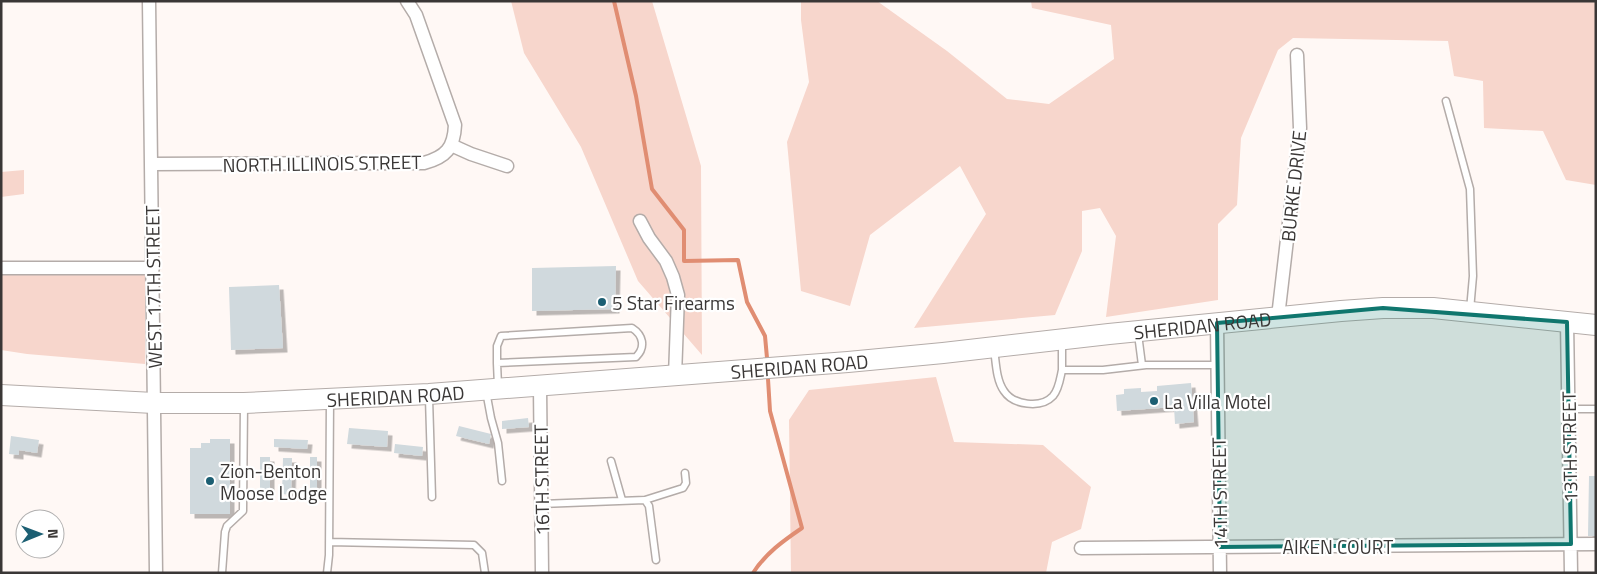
<svg xmlns="http://www.w3.org/2000/svg" width="1597" height="574" viewBox="0 0 1597 574" font-family="'Titillium Web',sans-serif">
	<style>
		.green { fill: #f7d6cc }
		.lines { fill: none; stroke-linecap: round; stroke-linejoin: round }
		.stream { stroke: #e08d72; stroke-width: 4 }
		.building { fill: #d0d9dd; filter: url(#shadow) }
		.lane-casing { stroke: #b4aca9; stroke-width: 9 }
		.street-casing { stroke: #b4aca9; stroke-width: 15 }
		.primary-casing { stroke: #b4aca9; stroke-width: 22 }
		.lane { stroke: #fff; stroke-width: 6 }
		.street { stroke: #fff; stroke-width: 12 }
		.primary { stroke: #fff; stroke-width: 20 }
		.marked { fill: #0f766e; fill-opacity: 0.2; stroke: #0f766e; stroke-width: 4; stroke-linejoin: round }
		.poi-dot { fill: #1c5f73; stroke: #fff; stroke-width: 2 }
		.labels { text-anchor: middle; dominant-baseline: central; stroke-width: 4.5; stroke-linejoin: round; paint-order: stroke }
		.street-label { font-size: 19px; fill: #3a3736; stroke: #fff }
		.poi-label { font-size: 19px; fill: #3a3736; stroke: #fff; text-anchor: start }
	</style>
	<defs>
		<filter id="shadow"><feDropShadow dx="4.5" dy="4.5" stdDeviation="0" flood-color="#0004"/></filter>
	</defs>
	<rect width="100%" height="100%" fill="#fff8f5"/>
	<!-- green -->
	<path class="green" d="M511 1H652L701 166 702 355 638 281 581 147 524 53Z
		M801 1H877L947 51 1007 99 1049 104 1114 59 1111 25 1032 8 1031 1H1596V185L1566 180 1543 131 1484 128 1483 81 1454 76 1448 41 1293 38 1278 50 1241 138 1237 205 1218 224V300L1106 317 1116 236 1100 208 1082 211V251L1055 315 914 328 986 214 960 166 870 235 850 306 801 291 787 142 809 82 801 20Z
		M24 170V194L1 197V172Z
		M1 275H145V364L27 354 1 350Z
		M936 377 954 442 1043 445 1091 487 1081 529 1052 542 1046 573H791L789 420 809 390Z"/>
	<g class="lines">
		<!-- stream -->
		<path class="stream" d="M614 1 636 96 652 189 684 230V261L738 260 747 302 765 336 767 358
			M753 573C766 553 783 541 802 528L770 411 768 379"/>
	</g>
	<!-- building -->
	<path class="building" d="M616 266 615 309 532 311V268Z
		M279 285 283 348 231 350 229 287Z
		M1191 383 1194 422 1175 424 1174 407 1117 411 1116 395 1124 394V389L1141 388V392L1157 391V386Z
		M528 418 529 427 502 429V421Z
		M459 426 491 434 489 444 456 436Z
		M349 428 388 431 387 447 347 444Z
		M11 436 39 440 37 453 19 450V455L9 454Z
		M210 439H230V514H190V448H201V443H210Z
		M274 439 308 440 307 449 274 447Z
		M395 444 423 447 422 456 394 453Z
		M260 457H270V493H260Z
		M310 457H317V494H310Z
		M283 458H292L291 495 282 494Z
		M1589 476H1596V536H1588Z"/>
	<g class="lines">
		<!-- lane casing -->
		<g class="lane-casing">
			<path id="lane" d="M1446 101 1470 189 1473 276 1470 310
				M632 328C643 335 646 347 636 357L497 363V346L501 336Z
				M1138 334 1142 365
				M1062 342V370H1103L1146 365H1217
				M994 349C996 362 996 380 1004 391 1013 405 1041 409 1053 396 1059 389 1060 379 1062 370
				M497 363 498 386
				M486 391 491 418 498 443 502 481
				M429 398 432 497
				M1568 409H1596
				M611 461 622 500
				M645 500 683 488 686 483 685 473
				M541 504 645 500 649 506 656 560
				M329 542 474 545 482 553 485 573
				M222 573 225 532 227 526 243 511 244 404
				M327 573 329 555 330 400"/>
		</g>
		<!-- street casing -->
		<g class="street-casing">
			<path id="street" d="M149 1 156 573
				M451 145 471 154 507 166
				M151 164 424 163C446 157 454 148 455 125L416 15 407 1
				M640 221 649 238 666 261 673 277 678 295 675 376
				M1 268H153
				M1278 317 1300 128 1297 55
				M1567 322 1571 573
				M1217 323 1220 573
				M540 387 542 573
				M1081 548 1596 544"/>
		</g>
		<!-- primary casing -->
		<g class="primary-casing">
			<g id="primary">
				<path id="s1" d="M1 395 154 403H244L429 394 848 362 943 353 1109 334 1341 311 1383 308H1433L1596 325"/>
			</g>
		</g>
		<!-- lane -->
		<use href="#lane" class="lane"/>
		<!-- street -->
		<use href="#street" class="street"/>
		<!-- primary -->
		<use href="#primary" class="primary"/>
	</g>
	<!-- marked area -->
	<path class="marked" d="M1383 308 1567 322 1571 544 1220 547 1217 323Z"/>
	<!-- markers -->
	<g class="poi-dot">
		<circle cx="602" cy="302" r="5"/>
		<circle cx="1154" cy="401" r="5"/>
		<circle cx="210" cy="481" r="5"/>
	</g>
	<g class="labels">
		<!-- street labels -->
		<g class="street-label">
			<text transform="translate(322 163) rotate(-1)">NORTH ILLINOIS STREET</text>
			<text transform="translate(1293 186) rotate(-84)">BURKE DRIVE</text>
			<text transform="translate(153 287) rotate(-91)">WEST 17TH STREET</text>
			<text stroke="none"><textPath href="#s1" startOffset="1205">SHERIDAN ROAD</textPath></text>
			<text stroke="none"><textPath href="#s1" startOffset="800">SHERIDAN ROAD</textPath></text>
			<text stroke="none"><textPath href="#s1" startOffset="395">SHERIDAN ROAD</textPath></text>
			<text transform="translate(1569 447) rotate(-91)">13TH STREET</text>
			<text transform="translate(541 480) rotate(-91)">16TH STREET</text>
			<text transform="translate(1219 493) rotate(-91)">14TH STREET</text>
			<text x="1338" y="546">AIKEN COURT</text>
		</g>
		<!-- poi labels -->
		<g class="poi-label">
			<text x="612" y="302">5 Star Firearms</text>
			<text x="1164" y="401">La Villa Motel</text>
			<text x="220" y="470">Zion-Benton<tspan x="220" dy="22">Moose Lodge</tspan></text>
		</g>
	</g>
	<!-- border -->
	<rect width="1597" height="574" fill="none" stroke="#3a3736" stroke-width="5"/>
	<!-- north arrow -->
	<g transform="translate(40 534) rotate(89)"><circle r="24" fill="#ffffff" stroke="#b0afaf"/>
	<path d="M0-4L9 19L0 12L-9 19Z" fill="#1c5f73"/>
	<text y="-8" font-size="14" font-weight="bold" text-anchor="middle" fill="#3a3736">N</text>
	</g>
</svg>
